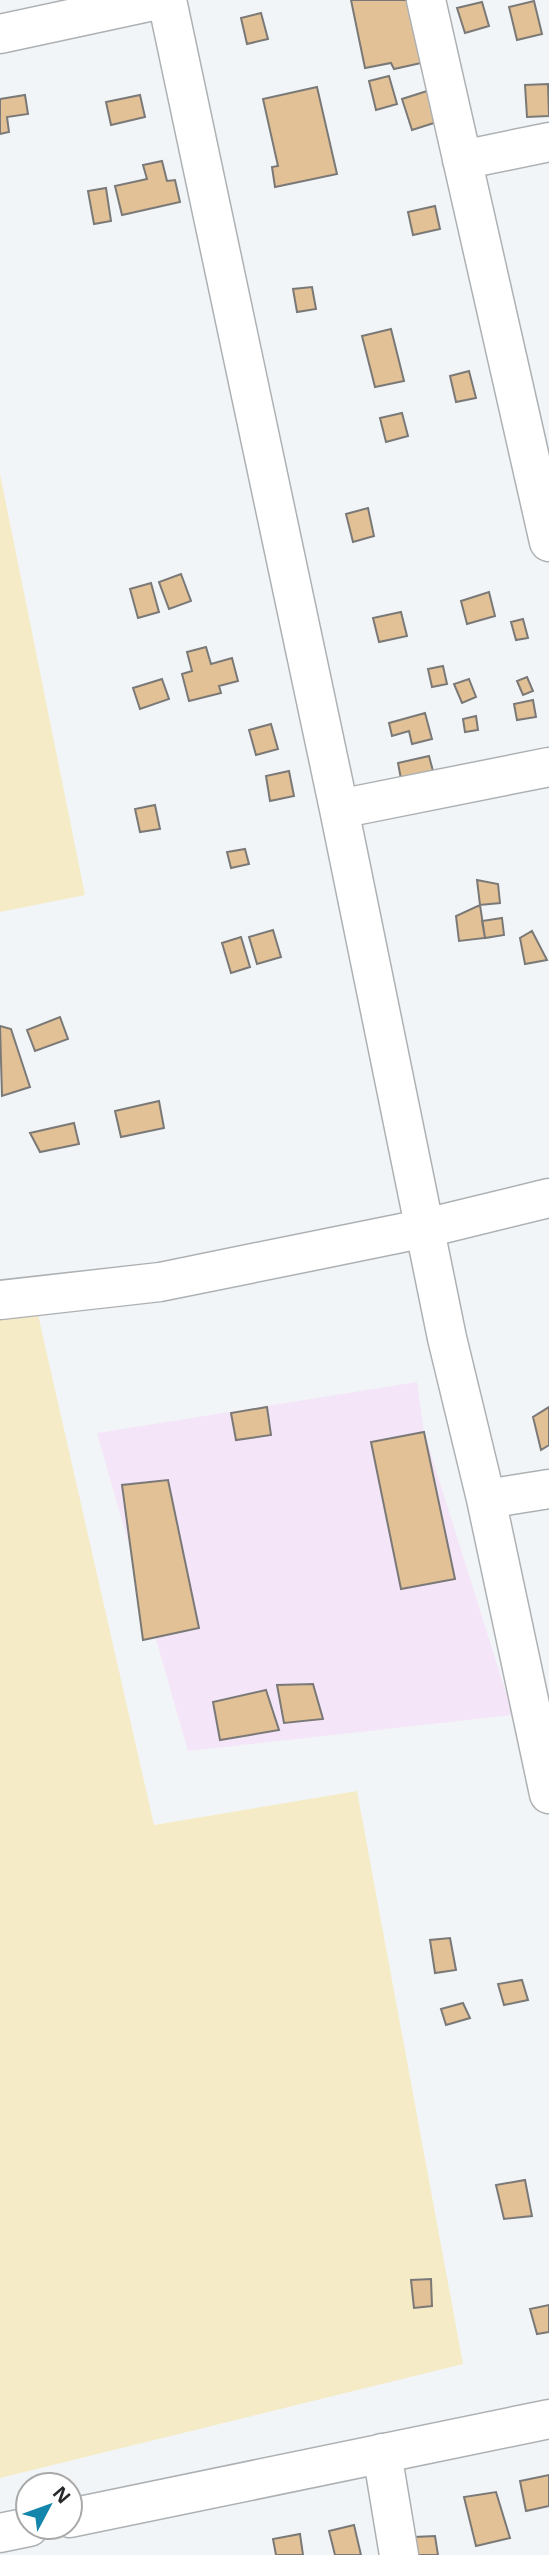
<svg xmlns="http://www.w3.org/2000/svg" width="549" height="2555" viewBox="0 0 549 2555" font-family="'Noto Sans',sans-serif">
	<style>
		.education { fill: #f4e5f8 }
		.sand { fill: #f5ebc6 }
		.building { fill: #e1c195; stroke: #7b7977; stroke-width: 2 }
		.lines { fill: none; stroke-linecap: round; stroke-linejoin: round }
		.street-casing { stroke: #aeb1b3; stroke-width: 41 }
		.street { stroke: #fff; stroke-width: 38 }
	</style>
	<rect width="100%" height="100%" fill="#f2f5f7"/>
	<!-- education -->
	<path class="education" d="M417 1382 424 1432 513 1715 188 1751 97 1433Z"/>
	<!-- sand -->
	<path class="sand" d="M0 474 85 895 0 912Z
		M36 1306 154 1825 357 1791 463 2364 0 2478V1314Z"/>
	<!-- building -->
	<path class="building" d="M351 0H407L421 63 394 69 391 63 365 68Z
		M534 1 542 34 517 40 509 7Z
		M482 2 489 26 465 33 457 8Z
		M261 13 268 39 247 44 241 18Z
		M389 76 397 104 376 110 369 81Z
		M548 84 549 116 527 117 525 85Z
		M317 87 337 174 275 187 272 167 278 166 263 99Z
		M427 91 437 122 412 130 402 99Z
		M25 95 28 114 7 117 9 132 0 134V99Z
		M140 95 145 117 111 125 106 102Z
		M162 161 167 181 175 180 180 202 122 215 115 186 147 179 143 165Z
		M106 188 111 221 94 224 88 191Z
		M435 206 440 229 413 235 408 212Z
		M312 287 316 309 297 312 293 289Z
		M391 329 404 381 375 387 362 336Z
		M469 371 476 398 456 402 450 376Z
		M402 413 408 436 386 442 380 418Z
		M368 508 374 536 353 542 346 514Z
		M181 574 191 601 169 609 159 582Z
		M151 583 159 612 138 618 130 589Z
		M489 592 495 616 467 624 461 601Z
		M401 612 407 636 379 642 373 618Z
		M523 619 528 638 516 640 511 622Z
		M206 647 211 664 232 658 238 681 219 686 221 693 189 701 182 674 192 671 187 652Z
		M443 666 447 684 432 687 428 669Z
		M527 677 533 691 523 695 517 681Z
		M162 679 169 699 140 709 133 688Z
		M469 679 476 697 462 703 454 684Z
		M533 700 536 717 517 720 514 704Z
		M425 713 432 739 412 744 409 731 392 736 389 723Z
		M476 716 478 730 465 732 463 719Z
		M271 724 278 749 256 755 249 730Z
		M429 756 433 771 401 779 398 763Z
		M289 771 294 796 270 801 266 776Z
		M155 805 160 829 140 832 135 809Z
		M245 849 249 864 231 868 227 852Z
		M477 880 498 884 500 903 480 905Z
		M480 905 485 938 459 941 456 916Z
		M502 918 504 935 485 938 482 921Z
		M273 930 281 957 257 964 249 937Z
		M532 931 547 960 525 964 520 938Z
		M241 937 250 967 231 973 222 943Z
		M60 1017 68 1039 35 1051 27 1030Z
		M0 1026 11 1029 30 1087 2 1096Z
		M159 1101 164 1128 121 1137 115 1111Z
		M74 1123 79 1144 40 1152 30 1133Z
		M267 1407 271 1435 236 1440 231 1413Z
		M549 1407V1445L541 1450 533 1417Z
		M424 1432 455 1579 401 1589 371 1442Z
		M168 1480 199 1628 143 1640 122 1485Z
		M313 1684 323 1719 284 1723 277 1685Z
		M266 1690 279 1730 220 1740 213 1702Z
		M450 1938 456 1970 435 1973 430 1940Z
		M522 1980 528 2000 504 2005 498 1984Z
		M463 2003 470 2018 446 2025 441 2009Z
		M525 2180 532 2216 504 2219 496 2185Z
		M431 2279 432 2306 414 2308 411 2280Z
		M549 2305V2332L537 2334 530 2309Z
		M549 2475V2506L526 2511 520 2481Z
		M496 2492 510 2538 476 2546 464 2497Z
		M354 2525 361 2555H335L329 2531Z
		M300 2534 303 2555H276L273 2539Z
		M435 2536 438 2555H416L414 2537Z"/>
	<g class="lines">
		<!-- street casing -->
		<g class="street-casing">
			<path id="street" d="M167 0 339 809 447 1338 486 1499 549 1794
				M426 0 549 542
				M0 34 158 0
				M462 160 549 142
				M339 809 549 767
				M0 1300 160 1282 426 1228 549 1198
				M486 1499 549 1489
				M382 2453 399 2555
				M70 2518 549 2419
				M0 2533 29 2527"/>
		</g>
		<!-- street -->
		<use href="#street" class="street"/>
	</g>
	<!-- north arrow -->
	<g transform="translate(49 2506) rotate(49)"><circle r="33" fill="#ffffff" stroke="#a9a9a9" stroke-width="2"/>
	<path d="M0-5L12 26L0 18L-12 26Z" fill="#1485ab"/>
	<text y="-10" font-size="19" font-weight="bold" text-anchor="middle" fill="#272829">N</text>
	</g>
</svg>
